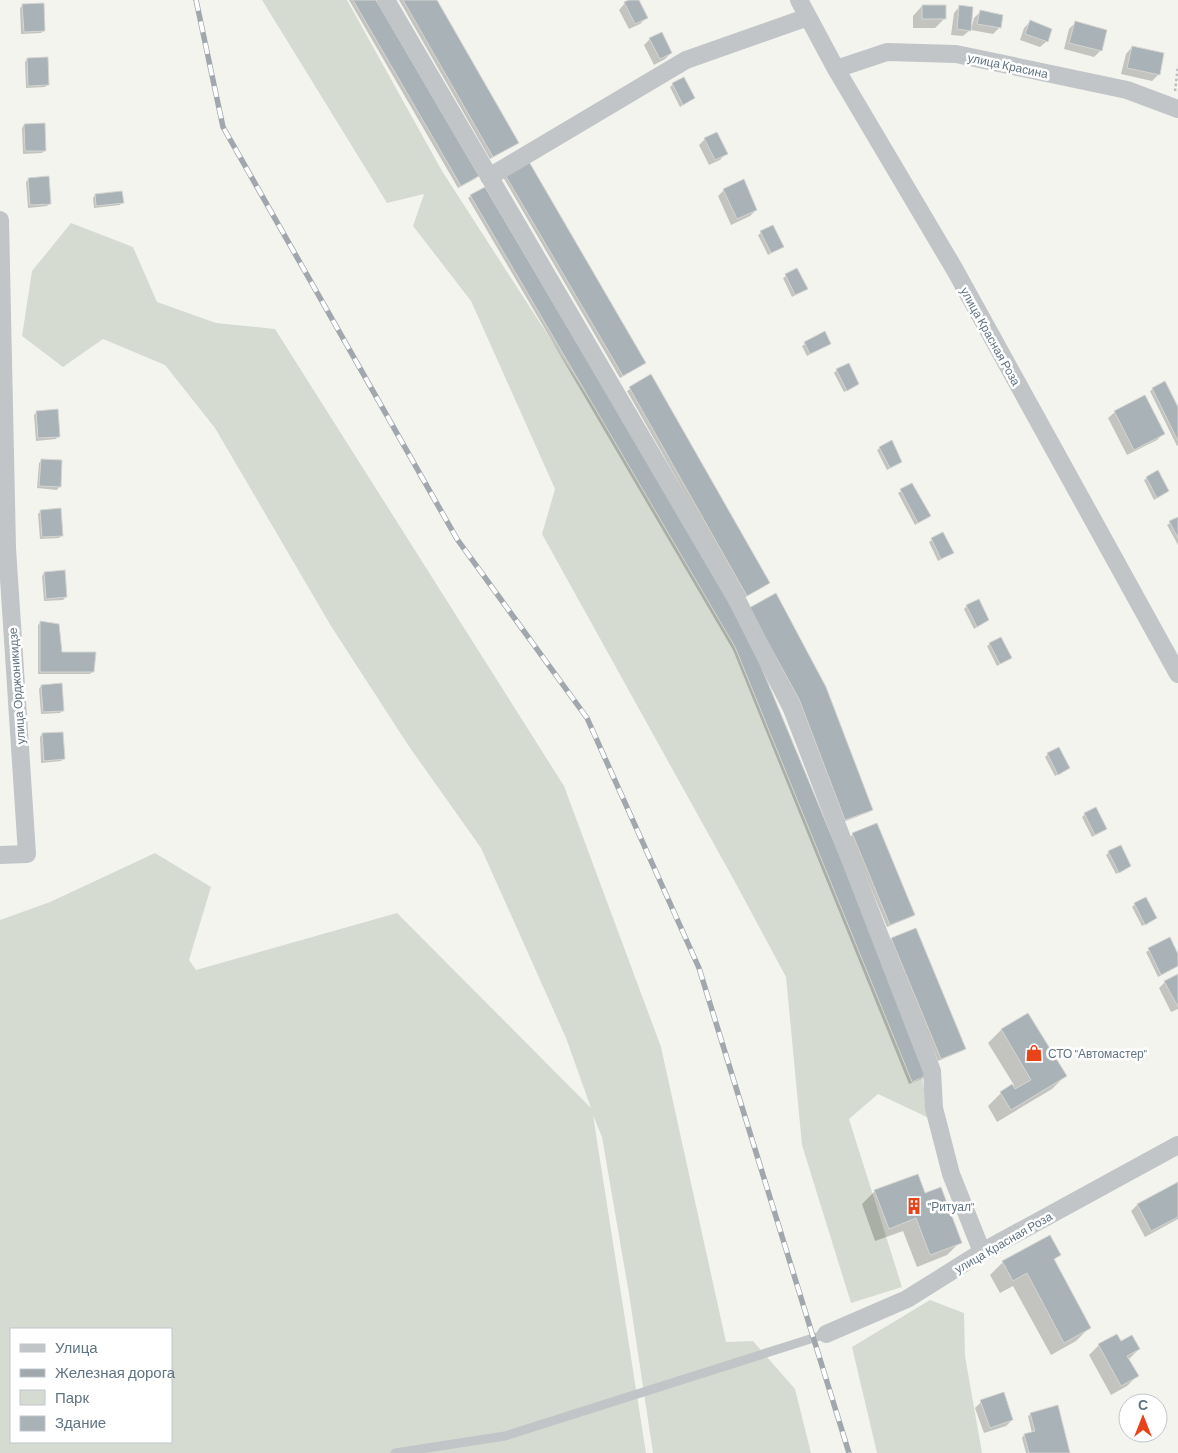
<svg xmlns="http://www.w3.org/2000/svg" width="1178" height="1453" viewBox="0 0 1178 1453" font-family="Barlow,sans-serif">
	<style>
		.green { fill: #d5dbd0; fill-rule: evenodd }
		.shadow { fill: #0003 }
		.building { fill: #a9b2b6; stroke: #d5d5d2 }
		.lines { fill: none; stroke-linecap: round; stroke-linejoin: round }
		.path { stroke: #babdbf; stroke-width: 2.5; stroke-dasharray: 2.5 2.5; stroke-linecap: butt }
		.service { stroke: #c1c5c8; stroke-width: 9 }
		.minor { stroke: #c1c5c8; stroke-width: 18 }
		.rail-casing { stroke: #a1a8ad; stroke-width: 5.5 }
		.rail { stroke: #fff; stroke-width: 4; stroke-dasharray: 11; stroke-linecap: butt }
		.labels { text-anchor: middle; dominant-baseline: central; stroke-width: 5; stroke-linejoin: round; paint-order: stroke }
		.street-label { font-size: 12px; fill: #617482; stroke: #fff }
		.poi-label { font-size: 12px; fill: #617482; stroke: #fff; text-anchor: start }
	</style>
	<rect width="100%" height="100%" fill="#f4f4ef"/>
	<!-- green -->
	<path class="green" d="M262 0H347L442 171 742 636 922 1079 931 1119 878 1094 849 1119 902 1287 851 1303 802 1145 786 977 735 882 542 534 555 489 471 301 413 226 424 194 387 203Z
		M71 223 133 247 157 302 216 323 275 329 564 786 661 1047 726 1342 753 1341 795 1389 811 1453H653L629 1294 602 1137 593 1115 646 1453H0V920L50 902 155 853 211 887 189 960 196 970 397 913 591 1108 566 1038 481 848 408 745 331 626 215 428 165 365 103 339 63 367 22 336 32 271ZM11 1329H171V1442H11Z
		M930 1300 964 1313 965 1356 982 1453H877L852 1347Z"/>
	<!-- shadow -->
	<path class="shadow" d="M349 0H375L477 176 475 179 458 188Z
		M399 0H435L514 145 490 159Z
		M632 0H637L646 18 640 24 629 29 619 10 625 3Z
		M23 5 44 30 41 33 21 34 20 8Z
		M922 6 945 18 935 28H913V16Z
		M960 6 970 30 963 36 951 35 954 13Z
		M980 12 1002 16 999 28 993 34 971 30 974 18Z
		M1030 22 1047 41 1040 47 1020 40 1024 28Z
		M1075 23 1106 31 1100 51 1094 57 1064 49 1069 29Z
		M650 39 671 53 665 59 654 65 644 45Z
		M1132 47 1158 75 1152 81 1121 74 1126 54Z
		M27 59 48 84 45 87 26 88 25 62Z
		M673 84 694 98 680 107 670 87Z
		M24 125 45 150 42 153 23 154 22 128Z
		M705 139 726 153 720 160 709 165 699 145Z
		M505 174 645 363 642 365 620 378 503 177Z
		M29 179 50 203 47 206 28 208 26 182Z
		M724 190 756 210 750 216 731 225 718 196Z
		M95 195 122 202 120 205 94 208 93 198Z
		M471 196 730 607 924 1078 909 1084 733 650 468 198Z
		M761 233 782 247 768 255 758 235Z
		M796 269 806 289 792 297 783 278Z
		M825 333 830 343 807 356 802 346Z
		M837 370 858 384 844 392 834 373Z
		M651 376 766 585 744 598 627 391Z
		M1153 389 1178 410V445L1177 446 1150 391Z
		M37 412 58 436 56 439 36 441 34 415Z
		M1115 412 1163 434 1157 440 1127 455 1108 418Z
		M880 448 901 462 887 470 877 450Z
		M42 460 59 487 57 490 37 488 39 463Z
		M1157 472 1168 491 1154 500 1144 480Z
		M912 484 929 516 915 525 898 493Z
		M41 511 62 535 59 538 40 539 38 514Z
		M1178 518V545L1167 525Z
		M942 533 952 553 938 561 929 542Z
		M44 573 66 597 63 600 44 601 42 576Z
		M967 606 988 620 974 629 964 609Z
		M749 609 872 809 869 812 843 822Z
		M41 622 60 654 93 671 90 674H38V625Z
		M990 644 1010 658 997 666 987 646Z
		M41 686 63 710 60 713 41 714 39 689Z
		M42 734 64 758 61 761 41 763 40 737Z
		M1048 754 1069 768 1055 776 1045 757Z
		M1085 814 1106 829 1092 837 1082 817Z
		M853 834 914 915 911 917 887 927 850 837Z
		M1109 852 1130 866 1116 874 1106 855Z
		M1135 904 1156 918 1142 926 1132 907Z
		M891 939 965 1048 962 1051 938 1061 889 942Z
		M1169 939 1178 956V966L1158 977 1146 952Z
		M1178 975V1009L1171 1012 1159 988 1165 982Z
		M1028 1014 1065 1076 1052 1089 997 1122 988 1106 1001 1093 1014 1085 988 1043 1001 1030Z
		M1178 1183V1219L1145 1237 1131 1211 1137 1205Z
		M875 1191 924 1195 960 1242 947 1255 917 1267 903 1231 875 1241 862 1204Z
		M1059 1255 1053 1261 1089 1328 1076 1341 1051 1355 1013 1286 1000 1293 990 1275 1003 1262Z
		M1120 1343 1139 1349 1128 1360 1137 1376 1127 1386 1111 1395 1089 1355 1099 1345Z
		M981 1402 1012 1420 1006 1426 984 1433 975 1408Z
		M1031 1414 1069 1453H1026L1022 1438 1024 1435 1032 1433 1028 1416Z"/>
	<!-- building -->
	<path class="building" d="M353 0H376L479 176 461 186Z
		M403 0H437L519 143 493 157Z
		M629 0H639L648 18 635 24 624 2Z
		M44 3 45 31 24 32 22 4Z
		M922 5H946V19H922Z
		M959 5 973 7 971 31 957 29Z
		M980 10 1003 15 1001 28 977 24Z
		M1030 20 1052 29 1048 42 1025 34Z
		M1075 21 1107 30 1102 51 1069 43Z
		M662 32 672 53 660 59 649 38Z
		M1132 46 1164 53 1160 75 1127 68Z
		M48 57 49 85 28 86 27 58Z
		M684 77 695 98 683 105 672 83Z
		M45 123 46 151H25L24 124Z
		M717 132 728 154 715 160 704 138Z
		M528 160 646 363 623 376 504 173Z
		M49 176 51 204 30 205 28 178Z
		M744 179 757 210 737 219 723 189Z
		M485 187 732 606 758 659 867 921 928 1075 912 1082 735 647 470 195Z
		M122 191 124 203 96 206 95 194Z
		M773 225 784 247 771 253 760 231Z
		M797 268 808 289 795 295 785 274Z
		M825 331 831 344 810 354 804 342Z
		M849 363 859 384 847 391 836 369Z
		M651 374 770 583 747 596 629 387Z
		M1165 381 1178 407V441L1152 388Z
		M1145 395 1165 434 1134 450 1114 411Z
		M58 409 60 437 38 438 36 411Z
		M892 440 902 462 890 468 879 447Z
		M41 459 62 460 61 487 39 486Z
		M1158 470 1169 491 1157 498 1146 477Z
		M912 483 931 516 918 523 900 489Z
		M61 508 63 536 42 537 40 510Z
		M1178 517V538L1169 521Z
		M943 532 954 553 941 559 931 538Z
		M65 570 67 597 46 599 44 572Z
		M776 593 826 687 873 810 845 820 799 699 749 608Z
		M979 599 989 620 977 627 966 605Z
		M40 621 59 624 62 652H96L94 672H40Z
		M1001 637 1012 658 1000 664 989 643Z
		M62 683 64 711 43 712 41 685Z
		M63 732 65 759 44 761 42 733Z
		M1059 747 1070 768 1058 775 1047 753Z
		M1096 807 1107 829 1095 835 1084 813Z
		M877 823 915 915 890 925 852 833Z
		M1121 845 1131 866 1119 873 1108 851Z
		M1146 897 1157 918 1145 925 1134 903Z
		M916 928 966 1049 941 1059 891 938Z
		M1170 937 1178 954V966L1161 975 1148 948Z
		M1178 974V1007L1164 981Z
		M1028 1013 1067 1076 1011 1110 1000 1092 1012 1084 1015 1089 1031 1080 1001 1029Z
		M918 1174 925 1193 941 1187 962 1243 930 1255 916 1218 889 1229 874 1190Z
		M1178 1182V1217L1151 1231 1137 1204Z
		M1050 1235 1061 1255 1054 1259 1091 1328 1064 1343 1027 1273 1013 1281 1002 1261Z
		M1117 1334 1121 1341 1132 1335 1140 1349 1127 1356 1139 1376 1121 1386 1098 1344Z
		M1004 1392 1013 1420 990 1428 980 1400Z
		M1058 1405 1070 1453H1029L1024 1434 1035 1431 1030 1413Z"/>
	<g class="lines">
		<!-- path -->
		<path class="path" d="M1175 91 1178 66"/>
		<!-- service -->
		<path class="service" d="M395 1453 505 1436 826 1334"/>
		<!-- minor -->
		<path class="minor" d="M386 0 737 600 792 709 932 1071 934 1108 951 1174 982 1252
			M799 0 836 69 955 270 1178 674
			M836 69 887 52 956 54 1127 90 1178 109
			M489 177 686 60 808 17
			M0 220 7 548 27 854 0 855
			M826 1334 907 1299 982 1252 1178 1145"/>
		<!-- rail casing -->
		<g class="rail-casing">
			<path id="rail" d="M196 0 223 127 457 539 587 718 699 968 849 1453"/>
		</g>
		<!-- rail -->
		<use href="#rail" class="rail"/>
	</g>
	<!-- icons -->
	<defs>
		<g id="shop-bare" transform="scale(1.35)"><path d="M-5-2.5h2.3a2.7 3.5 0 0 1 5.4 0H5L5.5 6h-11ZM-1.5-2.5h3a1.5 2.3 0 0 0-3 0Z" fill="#e9431a" stroke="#fff" stroke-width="2.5" paint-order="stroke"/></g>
		<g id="building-bare" transform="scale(1.35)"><path d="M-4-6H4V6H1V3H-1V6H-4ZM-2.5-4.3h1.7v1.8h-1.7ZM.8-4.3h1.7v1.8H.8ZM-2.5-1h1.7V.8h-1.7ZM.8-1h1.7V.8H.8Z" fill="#e9431a" stroke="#fff" stroke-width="2.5" paint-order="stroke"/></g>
	</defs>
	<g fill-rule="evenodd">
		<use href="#shop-bare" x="1034" y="1053"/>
		<use href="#building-bare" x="914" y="1206"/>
	</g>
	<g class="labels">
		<!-- street labels -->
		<g class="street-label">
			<text transform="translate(1008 65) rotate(12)">улица Красина</text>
			<text transform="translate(991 336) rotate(61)">улица Красная Роза</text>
			<text transform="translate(16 686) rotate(-94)">улица Орджоникидзе</text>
			<text transform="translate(1003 1242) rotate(-30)">улица Красная Роза</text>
		</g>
		<!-- poi labels -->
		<g class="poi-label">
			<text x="1048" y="1053">СТО "Автомастер"</text>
			<text x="928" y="1206">"Ритуал"</text>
		</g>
	</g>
	<!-- legend -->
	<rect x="10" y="1328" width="162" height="115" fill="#ffffff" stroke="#c0c7cd"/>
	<rect x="20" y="1344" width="25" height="8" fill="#c1c5c8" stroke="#c0c7cd"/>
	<text x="55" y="1353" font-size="15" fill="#617482">Улица</text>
	<rect x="20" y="1369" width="25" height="8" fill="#a1a8ad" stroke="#c0c7cd"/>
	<text x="55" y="1378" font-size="15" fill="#617482">Железная дорога</text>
	<rect x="20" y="1390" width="25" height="15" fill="#d5dbd0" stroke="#c0c7cd"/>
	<text x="55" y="1403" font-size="15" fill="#617482">Парк</text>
	<rect x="20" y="1416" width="25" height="15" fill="#a9b2b6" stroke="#c0c7cd"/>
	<text x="55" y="1428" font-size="15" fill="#617482">Здание</text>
	<!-- north arrow -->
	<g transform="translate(1143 1418)"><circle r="24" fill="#ffffff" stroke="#c0c7cd"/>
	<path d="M0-4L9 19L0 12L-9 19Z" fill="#e9431a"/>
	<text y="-8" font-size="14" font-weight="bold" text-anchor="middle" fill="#617482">С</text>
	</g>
</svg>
